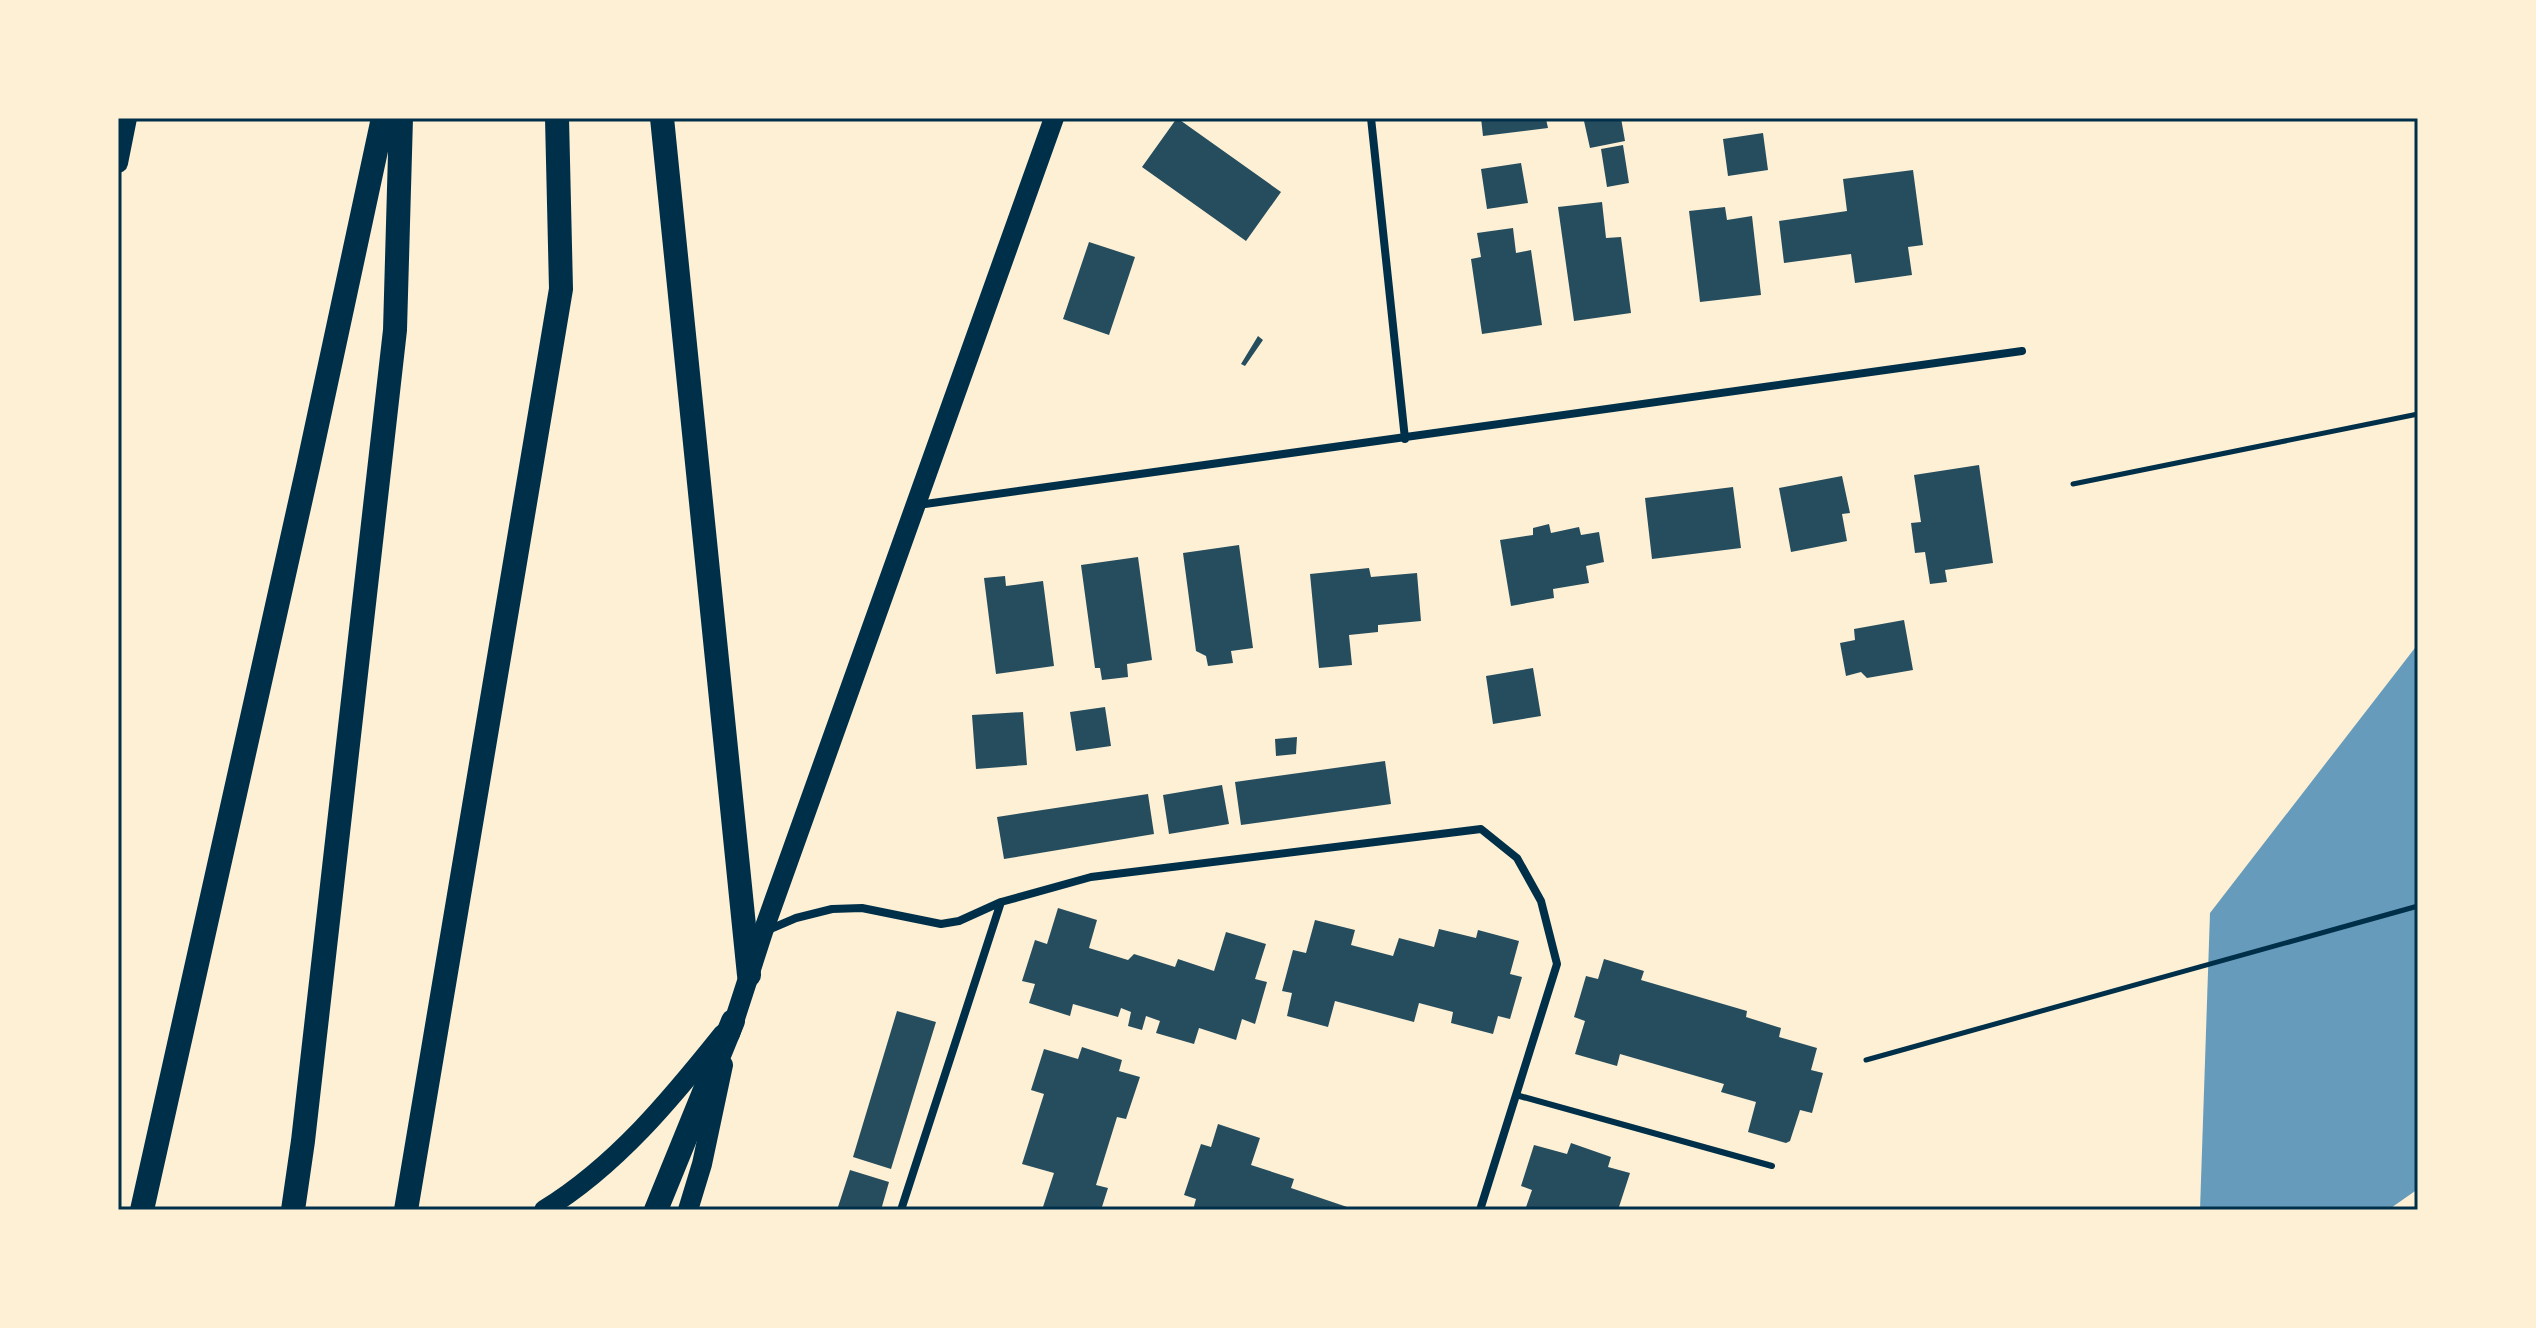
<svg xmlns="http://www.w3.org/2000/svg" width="2536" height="1328" viewBox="0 0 2536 1328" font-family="'Noto Sans',sans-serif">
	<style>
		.water { fill: #669bbc }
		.building { fill: #264d5e }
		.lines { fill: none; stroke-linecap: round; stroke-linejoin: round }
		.path { stroke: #003049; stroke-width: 5 }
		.service { stroke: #003049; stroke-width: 6 }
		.minor { stroke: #003049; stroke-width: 8 }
		.primary { stroke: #003049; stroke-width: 20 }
		.motorway { stroke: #003049; stroke-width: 24 }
		.neatline { fill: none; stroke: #003049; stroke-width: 3 }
	</style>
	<rect width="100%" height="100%" fill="#fdf0d5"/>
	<!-- water -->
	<path class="water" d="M2418 644V1189L2388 1210H2200L2210 913Z"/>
	<!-- building -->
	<path class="building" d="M1177 118 1281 192 1246 241 1142 167Z
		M1481 118 1546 119 1548 128 1483 136Z
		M1598 118H1621L1625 141 1590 148 1584 121Z
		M1763 133 1768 170 1728 176 1723 139Z
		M1623 145 1629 183 1607 187 1601 149Z
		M1521 163 1528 203 1487 209 1481 169Z
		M1913 170 1923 245 1908 247 1912 275 1855 283 1851 254 1784 263 1779 221 1847 211 1843 179Z
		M1602 202 1606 238 1621 237 1631 313 1574 321 1558 207Z
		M1725 207 1727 220 1752 216 1761 295 1700 302 1689 211Z
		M1513 228 1516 253 1531 250 1542 325 1482 334 1471 259 1481 257 1477 233Z
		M1089 242 1135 257 1109 335 1063 319Z
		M1258 336 1263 340 1245 366 1241 364Z
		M1979 465 1993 563 1945 570 1947 582 1930 584 1925 552 1915 553 1911 523 1921 522 1914 475Z
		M1842 476 1850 513 1842 514 1847 541 1791 552 1779 488Z
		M1733 487 1741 548 1652 559 1645 498Z
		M1549 524 1551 533 1579 527 1581 535 1599 532 1604 562 1586 566 1589 583 1553 589 1554 598 1511 606 1500 540 1533 535V528Z
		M1239 545 1253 648 1231 651 1233 663 1208 666 1206 656 1196 651 1183 553Z
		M1138 557 1152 660 1127 664 1128 677 1102 680 1100 668H1095L1081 565Z
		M1369 568 1371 577 1417 573 1421 621 1378 625V632L1349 635 1352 665 1319 668 1310 574Z
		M1005 576 1006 586 1043 581 1054 666 996 674 984 578Z
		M1904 620 1913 670 1867 678 1861 672 1846 676 1840 643 1855 640 1854 629Z
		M1533 668 1541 716 1493 724 1486 676Z
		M1105 707 1111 746 1076 751 1070 712Z
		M1023 712 1027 765 976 769 972 715Z
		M1297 737 1296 754 1276 756 1275 739Z
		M1385 761 1391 804 1241 825 1235 782Z
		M1222 785 1229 824 1169 834 1163 795Z
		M1148 794 1154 834 1004 859 997 817Z
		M1058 908 1097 920 1089 948 1128 960 1134 954 1175 967 1178 959 1214 971 1226 932 1266 944 1255 979 1267 982 1255 1024 1242 1019 1236 1040 1199 1028 1194 1044 1156 1033 1160 1021 1146 1016 1142 1030 1128 1026 1131 1012 1121 1008 1118 1017 1073 1004 1070 1016 1029 1003 1035 984 1022 981 1035 940 1047 944Z
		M1315 920 1355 930 1351 945 1393 956 1399 938 1434 947 1439 929 1476 938 1478 930 1519 941 1510 974 1522 977 1510 1019 1498 1016 1493 1034 1451 1023 1453 1012 1419 1003 1414 1022 1335 1001 1328 1027 1287 1016 1292 993 1282 991 1293 950 1306 953Z
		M1604 959 1644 971 1641 980 1747 1011 1746 1017 1781 1028 1779 1037 1817 1048 1811 1070 1823 1073 1812 1113 1800 1110 1790 1141 1786 1143 1748 1132 1756 1102 1721 1092 1724 1084 1620 1054 1617 1066 1575 1054 1585 1021 1574 1017 1586 976 1598 979Z
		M897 1011 936 1022 891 1169 853 1157Z
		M1082 1047 1122 1060 1119 1071 1140 1077 1126 1119 1117 1117 1096 1185 1108 1188 1101 1210H1042L1054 1173 1022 1164 1044 1094 1031 1090 1044 1049 1078 1059Z
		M1218 1124 1260 1138 1251 1165 1294 1179 1291 1188 1356 1210H1193L1196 1199 1184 1195 1201 1144 1211 1147Z
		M1571 1143 1611 1157 1608 1167 1630 1173 1618 1210H1525L1532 1190 1521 1186 1534 1145 1567 1154Z
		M850 1170 889 1182 881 1210H837Z"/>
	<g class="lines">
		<!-- path -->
		<path class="path" d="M2073 484 2418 414
			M1866 1060 2418 906"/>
		<!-- service -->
		<path class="service" d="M1516 1095 1772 1166"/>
		<!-- minor -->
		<path class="minor" d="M1371 118 1405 439
			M918 505 2022 351
			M768 930 796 918 832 909 862 908 941 924 959 921 1001 902 1091 877 1481 829 1517 858 1541 901 1557 964 1480 1210
			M901 1210 1001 902"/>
		<!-- primary -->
		<path class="primary" d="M118 163 127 118
			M730 1034 763 932 1054 118
			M544 1210C616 1166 671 1099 723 1034
			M688 1210 702 1164 723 1065"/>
		<!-- motorway -->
		<path class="motorway" d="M662 118 749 975
			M142 1210 308 467 383 118
			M293 1210 303 1141 395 330 401 118
			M406 1210 561 289 557 118
			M656 1210 733 1021"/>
	</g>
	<!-- border -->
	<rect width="2536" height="1328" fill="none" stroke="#fdf0d5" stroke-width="240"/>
	<rect x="120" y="120" width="2296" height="1088" class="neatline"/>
</svg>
